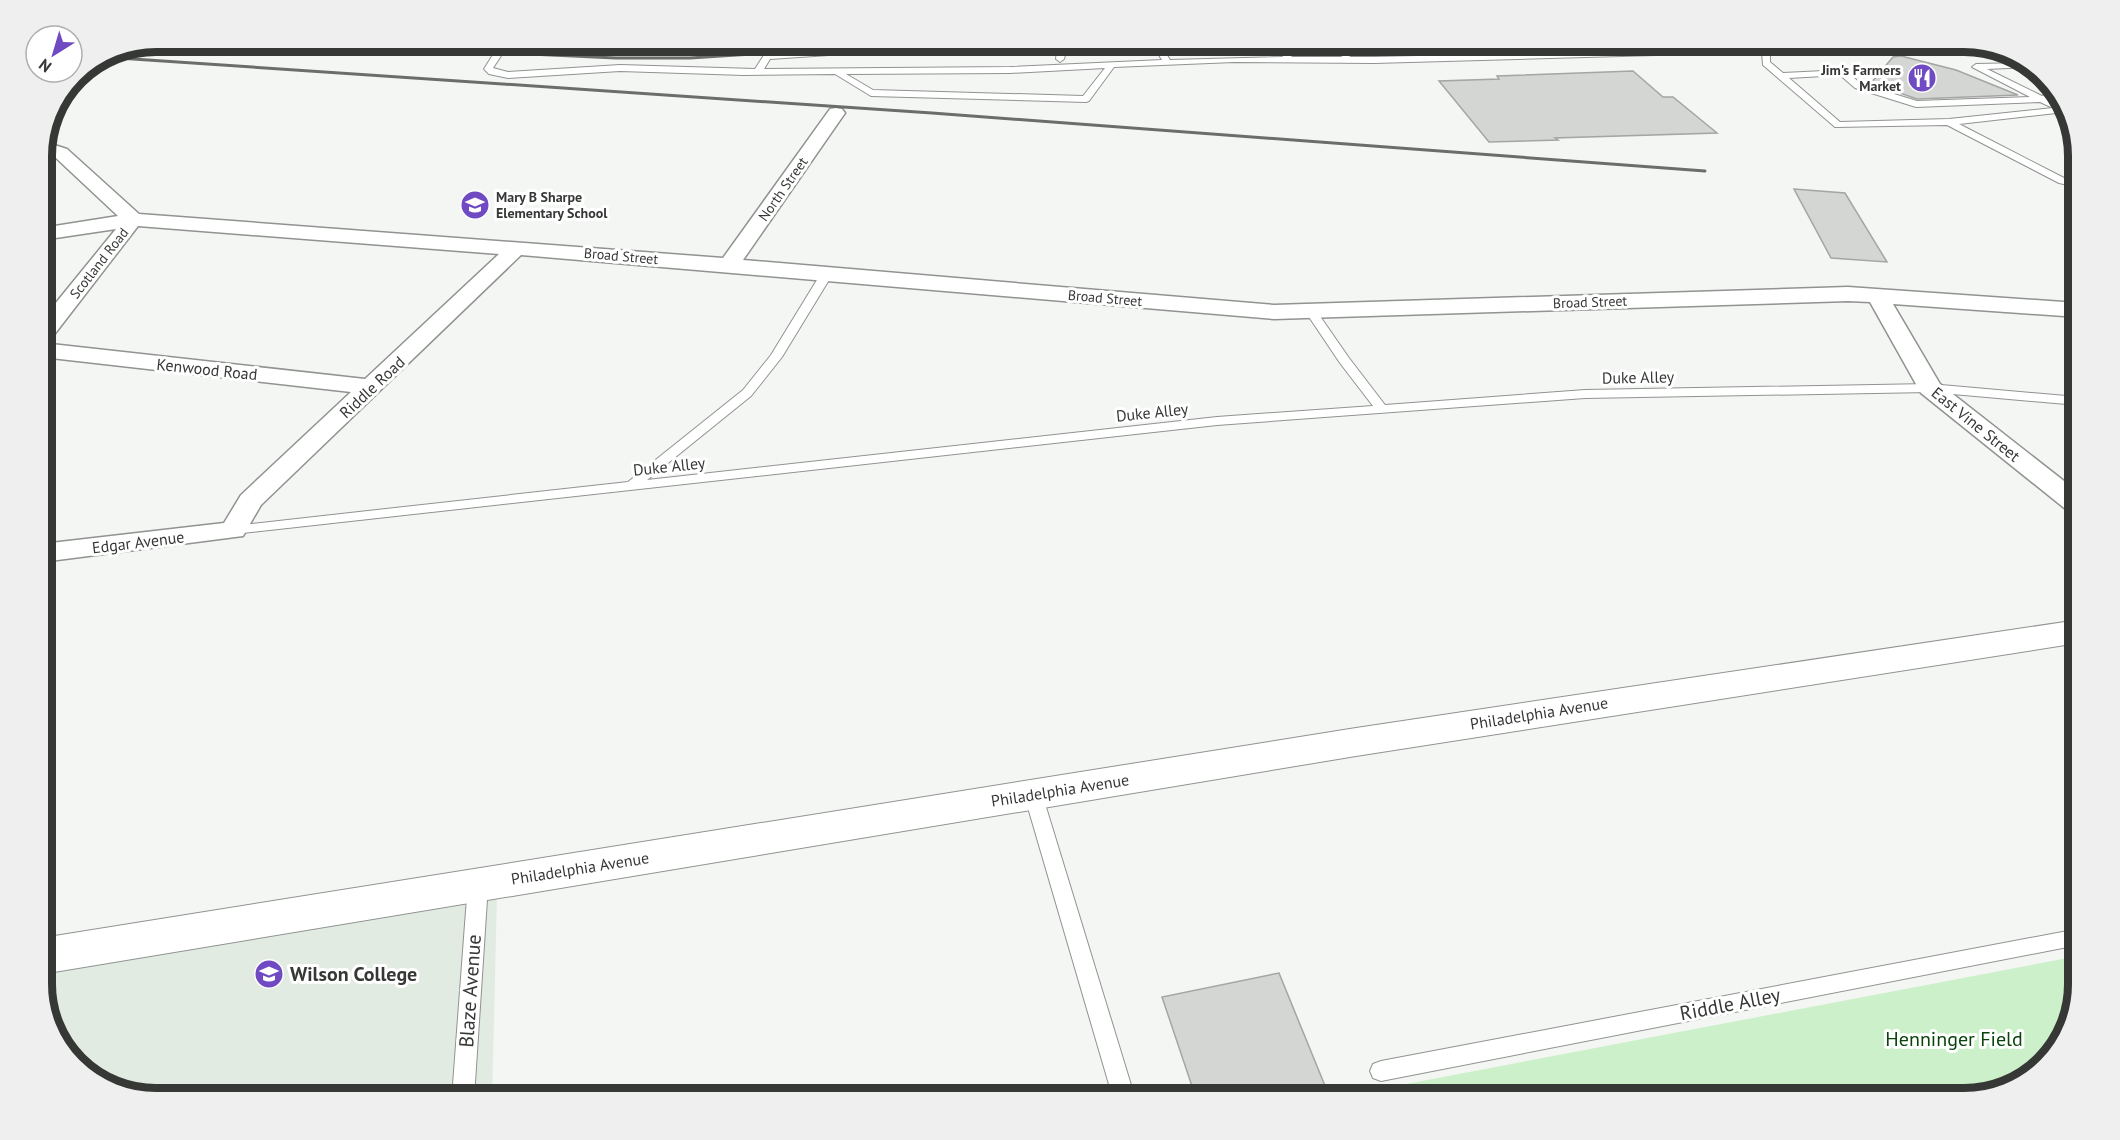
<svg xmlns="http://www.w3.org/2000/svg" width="2120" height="1140" viewBox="0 0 2120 1140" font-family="'PT Sans',sans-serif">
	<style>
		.built { fill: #e2ebe2 }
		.green { fill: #ccf0c9 }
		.building { fill: #d3d6d2; stroke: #a3a6a3; stroke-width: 1.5 }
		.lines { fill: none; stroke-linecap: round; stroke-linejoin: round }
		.service-casing { stroke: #909390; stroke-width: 2 }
		.minor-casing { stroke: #909390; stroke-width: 3 }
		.primary-casing { stroke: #909390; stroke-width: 2 }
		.service { fill: #fff; fill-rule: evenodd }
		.minor { fill: #fff; fill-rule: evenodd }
		.primary { fill: #fff; fill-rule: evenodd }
		.rail { stroke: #6b6d6a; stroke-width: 3 }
		.labels { text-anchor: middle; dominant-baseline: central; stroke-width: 6; stroke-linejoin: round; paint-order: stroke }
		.far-poi-label { font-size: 14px; font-weight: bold; fill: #363836; stroke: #fff; text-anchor: end }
		.far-street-label { font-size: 14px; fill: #363836; stroke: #fff }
		.street-label { font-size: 16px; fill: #363836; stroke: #fff }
		.near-poi-label { font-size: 20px; font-weight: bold; fill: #363836; stroke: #fff; text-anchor: start }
		.near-street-label { font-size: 20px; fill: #363836; stroke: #fff }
		.near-park-label { font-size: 20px; fill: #09440b; stroke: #fff }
		.rim { fill: none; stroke: #363836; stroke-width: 8 }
	</style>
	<rect width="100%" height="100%" fill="#f3f6f2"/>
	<!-- built -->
	<path class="built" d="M497 895 492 1098H156L105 1086 61 1048 42 992V956Z"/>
	<!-- green -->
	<path class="green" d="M2078 956V984L2066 1035 2027 1079 1964 1098H1384L1380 1089Z"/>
	<!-- building -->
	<path class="building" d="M1901 56 1956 70 2018 95 1917 99 1871 83 1893 57Z
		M1633 71 1663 97H1673L1717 133 1555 138 1558 140 1489 142 1439 81 1499 79 1497 76Z
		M1794 189 1845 193 1887 262 1831 258Z
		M1279 973 1330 1098H1196L1162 997Z"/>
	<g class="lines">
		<!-- service casing -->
		<g class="service-casing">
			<path id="service" d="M501 42H647L643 44 585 48 508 45 493 68 508 72 620 65 755 69 764 55 767 54 888 47H1062L1159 42 1170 60 1283 57 1270 42H1278L1292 57H1342L1338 49 1342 47 1494 43 1498 45 1494 47 1347 51 1350 57H1374L1547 53 1535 42H1544L1556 53 1959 42 1955 44 1910 48 1770 52V62L1783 73 1845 70 1861 84 1917 101 2030 97 1972 67 1976 64 2025 63 2029 67 1987 69 2042 96 2057 91 2060 96 2049 99 2064 107 2065 112 1959 124 2066 179 2078 181V187L2059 183 1947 125 1835 127 1763 65 1762 52 1374 63 1234 62 1114 67 1089 101 1086 102 871 96 835 74 744 75 620 71 508 78 489 74 484 69ZM1154 47 1162 60 1010 67 764 69 770 59 888 51H1057L1056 59 1060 62 1064 59 1066 51ZM1105 68 1083 96 873 90 846 74 1010 73ZM1840 75 1855 88 1916 107 2040 102 2053 108 1949 119 1840 122 1789 78Z
				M1630 42H1650L1620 48 1616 46Z
				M826 272 832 275 782 357 751 396 647 480 1217 417 1373 406 1340 363 1305 311 1311 307 1315 309 1349 358 1385 405 1585 390 1930 384 2078 397V405L1930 392 1585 398 1217 425 233 534 226 530 233 526 628 482 743 390 771 355 820 275Z
				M1033 787 1039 789 1042 794 1135 1098H1113L1024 794 1027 789Z
				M478 876 485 879 488 884 474 1098H452L468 884 471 879Z
				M2078 929V945L1381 1081 1373 1078 1370 1071 1373 1064 1381 1061Z"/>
		</g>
		<!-- minor casing -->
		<g class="minor-casing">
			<path id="minor" d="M836 108 842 109 845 113 743 260 1274 305 1848 287 2078 303V317L1893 304 1940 384 2078 492V513L2068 511 1921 393 1870 302 1848 301 1274 319 521 255 261 505 243 536 42 562V544L224 523 241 495 351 392 42 357V343L365 379 499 254 138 226 50 340 42 342V320L116 229 42 240V228L118 216 55 157 42 153 45 142 67 149 139 214 723 258 830 109Z"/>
		</g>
		<!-- primary casing -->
		<g class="primary-casing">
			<path id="primary" d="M2078 620V643L1356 756 42 974V938L1356 728Z"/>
		</g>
		<!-- service -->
		<use href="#service" class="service"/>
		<!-- minor -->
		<use href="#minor" class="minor"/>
		<!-- primary -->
		<use href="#primary" class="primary"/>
		<!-- rail -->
		<path class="rail" d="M268 42 616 58H690L862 47
			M103 57 932 113 1705 171"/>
	</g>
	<!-- icons -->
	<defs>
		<g id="restaurant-disc" transform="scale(1.5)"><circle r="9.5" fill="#6f4ac2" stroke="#fff"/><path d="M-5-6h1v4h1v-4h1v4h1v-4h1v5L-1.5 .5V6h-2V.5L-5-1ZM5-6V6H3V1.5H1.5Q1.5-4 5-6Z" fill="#fff"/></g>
		<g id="school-disc" transform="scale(1.5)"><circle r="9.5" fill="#6f4ac2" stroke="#fff"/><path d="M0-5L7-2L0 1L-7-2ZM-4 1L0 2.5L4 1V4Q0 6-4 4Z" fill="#fff"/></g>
		<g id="university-disc" transform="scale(1.5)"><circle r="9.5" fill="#6f4ac2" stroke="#fff"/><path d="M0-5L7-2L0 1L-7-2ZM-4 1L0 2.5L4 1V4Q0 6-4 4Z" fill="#fff"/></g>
	</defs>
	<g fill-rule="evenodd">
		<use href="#restaurant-disc" x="1922" y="78"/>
		<use href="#school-disc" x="475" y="205"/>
		<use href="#university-disc" x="269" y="974"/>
	</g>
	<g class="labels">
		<!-- far-poi labels -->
		<g class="far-poi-label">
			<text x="1901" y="70">Jim's Farmers<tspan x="1901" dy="16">Market</tspan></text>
			<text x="496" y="197" text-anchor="start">Mary B Sharpe<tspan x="496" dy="16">Elementary School</tspan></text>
		</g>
		<!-- far-street labels -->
		<g class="far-street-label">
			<text transform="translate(783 189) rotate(-55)">North Street</text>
			<text transform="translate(621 256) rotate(5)">Broad Street</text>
			<text transform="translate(99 263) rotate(-52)">Scotland Road</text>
			<text transform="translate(1105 298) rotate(5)">Broad Street</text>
			<text transform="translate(1590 302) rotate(-2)">Broad Street</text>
		</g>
		<!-- street labels -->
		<g class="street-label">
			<text transform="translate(207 369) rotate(6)">Kenwood Road</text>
			<text transform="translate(1638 377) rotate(-1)">Duke Alley</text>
			<text transform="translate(372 387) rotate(-43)">Riddle Road</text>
			<text transform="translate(1152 412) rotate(-6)">Duke Alley</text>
			<text transform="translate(1976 424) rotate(39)">East Vine Street</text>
			<text transform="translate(669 466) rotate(-6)">Duke Alley</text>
			<text transform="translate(138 542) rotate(-7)">Edgar Avenue</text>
			<text transform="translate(1539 713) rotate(-9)">Philadelphia Avenue</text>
			<text transform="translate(1060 790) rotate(-9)">Philadelphia Avenue</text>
			<text transform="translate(580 868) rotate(-9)">Philadelphia Avenue</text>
		</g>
		<!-- near-poi labels -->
		<g class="near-poi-label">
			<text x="290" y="974">Wilson College</text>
		</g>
		<!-- near-street labels -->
		<g class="near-street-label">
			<text transform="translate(470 991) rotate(-86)">Blaze Avenue</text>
			<text transform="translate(1730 1004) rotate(-11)">Riddle Alley</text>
		</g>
		<!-- near-park labels -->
		<g class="near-park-label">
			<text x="1954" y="1039">Henninger Field</text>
		</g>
	</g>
	<!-- crop -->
	<path d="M0 0H2120V1140H0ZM156 52H1964A104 104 0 0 1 2068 156V984A104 104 0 0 1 1964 1088H156A104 104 0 0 1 52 984V156A104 104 0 0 1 156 52Z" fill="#efefef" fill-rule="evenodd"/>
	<path class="rim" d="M156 52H1964A104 104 0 0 1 2068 156V984A104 104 0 0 1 1964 1088H156A104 104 0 0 1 52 984V156A104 104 0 0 1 156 52Z"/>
	<!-- north arrow -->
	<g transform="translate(54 54) rotate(217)"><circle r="28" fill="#ffffff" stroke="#afafaf" stroke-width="1.5"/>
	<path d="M0-4.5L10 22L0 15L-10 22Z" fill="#6f4ac2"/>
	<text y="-9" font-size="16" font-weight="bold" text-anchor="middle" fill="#363836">N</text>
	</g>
</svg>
